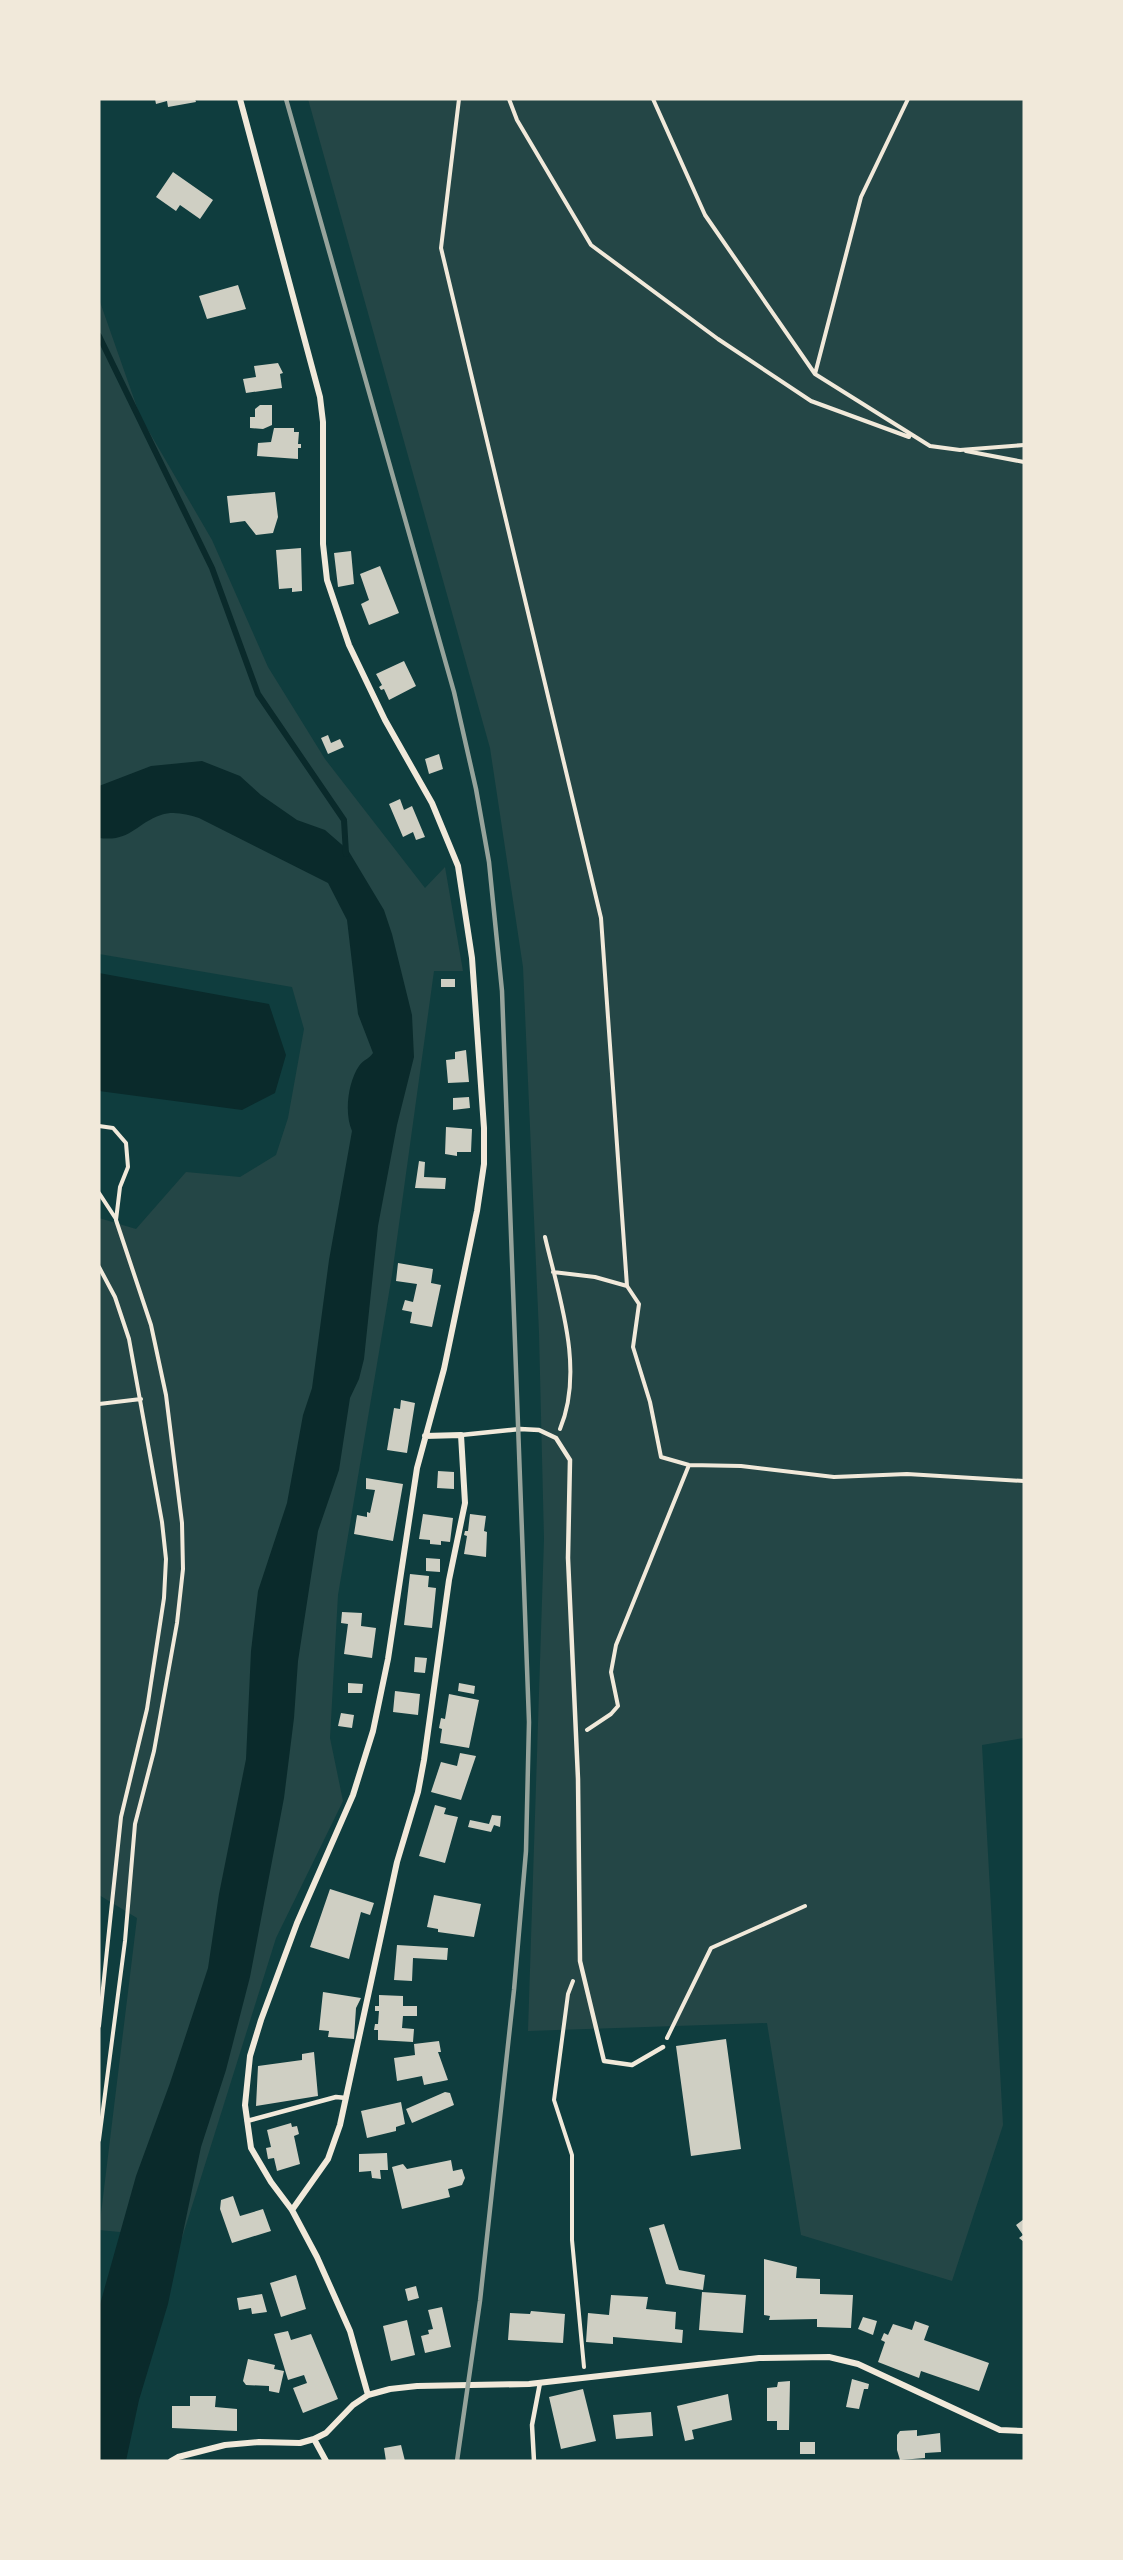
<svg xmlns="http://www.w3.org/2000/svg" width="1123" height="2560" viewBox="0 0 1123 2560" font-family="Poppins,sans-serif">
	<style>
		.green { fill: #244646 }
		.water { fill: #0a2a2b }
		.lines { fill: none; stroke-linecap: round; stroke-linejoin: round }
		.stream { stroke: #0a2a2b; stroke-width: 6 }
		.building { fill: #cfcfc3 }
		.path { stroke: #f1e9da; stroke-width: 4 }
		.service { stroke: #f1e9da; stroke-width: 4.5 }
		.minor { stroke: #f1e9da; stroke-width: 6 }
		.rail { stroke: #97a49c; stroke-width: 4.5 }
	</style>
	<rect width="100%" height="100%" fill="#0f3d3e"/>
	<!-- green -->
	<path class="green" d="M308 99H1024V1738L982 1745 1003 2125 952 2281 801 2235 767 2023 528 2031 544 1539 539 1333 523 967 490 748Z
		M99 299 140 416 212 540 268 667 325 759 425 888 445 867 463 971H434L392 1275 338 1595 330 1738 343 1801 276 1938 182 2238 99 2230 137 1918 99 1895V1218L136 1229 186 1172 240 1177 276 1155 288 1118 304 1029 292 987 99 954Z"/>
	<!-- water -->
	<path class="water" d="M202 761 240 776 261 795 297 820 325 830 348 850 384 910 392 934 412 1015 414 1057 397 1125 378 1226 364 1359 359 1379 350 1398 339 1470 318 1531 298 1661 294 1718 284 1798 250 1977 226 2070 201 2147 168 2304 139 2400 126 2461H99V2308L136 2176 170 2083 208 1968 219 1894 246 1759 251 1651 258 1591 287 1503 303 1415 312 1388 329 1260 352 1131C344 1113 348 1082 359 1066 363 1060 369 1059 373 1053L358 1014 347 920 328 883 199 818C186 814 173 811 161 815 135 824 131 842 99 838V786L151 766Z
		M99 973 269 1004 286 1055 275 1093 242 1110 99 1091Z"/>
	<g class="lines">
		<!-- stream -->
		<path class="stream" d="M99 336 212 568 258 694 344 820 346 854"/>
	</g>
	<!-- building -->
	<path class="building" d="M155 99H195L196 102 168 107 167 101 156 104Z
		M173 172 213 200 200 219 180 205 176 211 156 197Z
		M238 285 246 309 207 319 199 296Z
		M278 363 283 373 280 374 282 388 246 393 243 379 256 377 254 366Z
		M260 405H272V425L263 429 250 428V417H255V409Z
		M274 428H294V432H299L298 444H301V448H298V459L257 456 258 443 271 442Z
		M275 492 278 517 273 533 256 535 245 521 230 523 227 496Z
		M301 548 302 591 292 592V588L279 589 276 550Z
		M351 551 354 584 338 587 334 553Z
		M380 566 399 613 369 625 361 604 369 600 360 574Z
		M404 661 416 686 389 700 384 689 381 690 379 687 382 685 376 674Z
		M328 735 331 743 340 739 344 747 328 754 321 738Z
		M439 754 443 769 429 774 425 759Z
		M400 799 404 810 412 806 425 837 416 840 413 832 403 837 389 804Z
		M441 979H455V987H441Z
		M466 1050 469 1082 448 1083 446 1060 455 1059V1052Z
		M469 1097 470 1108 453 1110V1098Z
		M446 1127 472 1129 471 1152H457V1156L445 1154Z
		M419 1161 425 1162 424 1177 446 1178 445 1189 415 1188Z
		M398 1263 433 1269 431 1283 441 1285 432 1327 410 1323 412 1312 402 1310 405 1300 413 1302 417 1284 396 1281Z
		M401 1400 415 1403 407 1453 387 1450 394 1408 400 1409Z
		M438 1471 454 1472V1489L437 1488Z
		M366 1478 403 1484 393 1541 354 1534 357 1515 367 1517V1512L370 1513 375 1490 366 1489Z
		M423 1514 453 1518 450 1542 441 1541V1545L430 1544V1540L419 1539Z
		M470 1514 486 1516 484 1531 487 1532 486 1557 464 1554 467 1536 464 1535 465 1531H468Z
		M426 1558 440 1559V1572L426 1571Z
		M410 1574 429 1576 428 1587 436 1588 432 1628 404 1625Z
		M342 1612 362 1613 361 1626 376 1628 372 1658 344 1654 348 1624 341 1623Z
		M415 1657 427 1658 425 1673 414 1672Z
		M348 1683 363 1684 362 1693H348Z
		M459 1683 475 1686 474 1694 458 1691Z
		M395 1691 420 1694 418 1715 393 1712Z
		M449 1694 479 1700 469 1748 440 1743 442 1729 439 1728 441 1718 445 1719Z
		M341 1713 354 1715 352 1728 338 1726Z
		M460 1753 476 1756 461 1800 431 1792 441 1762 457 1766Z
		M435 1805 446 1808 444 1814 458 1817 445 1863 419 1856Z
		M492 1815 501 1816 500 1827 494 1825 491 1832 468 1827 470 1820 489 1824Z
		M330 1889 374 1903 370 1915 361 1912 349 1959 310 1947Z
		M434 1895 481 1904 474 1937 438 1932V1929L427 1927Z
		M397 1945 448 1948 447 1960 413 1958 412 1981 394 1980Z
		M323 1992 361 1998 356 2008 354 2039 328 2037 329 2031 319 2030Z
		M379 1995 403 1996V2006H417V2016H403L402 2028 414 2029 413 2042 378 2040V2030H374L375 2024H378L379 2011H375V2006H379Z
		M726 2039 741 2149 691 2156 676 2046Z
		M439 2041 441 2052H438L448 2080 424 2085 422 2076 397 2081 394 2058 415 2055 414 2044Z
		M314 2052 318 2096 256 2106 258 2066 302 2060V2054Z
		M445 2092 450 2093 454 2105 412 2123 406 2109Z
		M401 2102 405 2124 396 2127V2131L367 2138 361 2111Z
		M291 2123 292 2127 297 2126 299 2134 294 2136 300 2164 277 2171 274 2158 268 2159 266 2148 271 2147 267 2130Z
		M387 2153 388 2170H380L381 2179 372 2178 371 2171 359 2172V2154Z
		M451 2160 453 2171 462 2169 465 2178 462 2185 448 2189 450 2197 402 2209 392 2167 403 2164 407 2169Z
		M233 2196 240 2216 263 2209 271 2231 232 2243 220 2209 221 2200Z
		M1024 2219V2242L1019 2238 1023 2235 1016 2225Z
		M664 2224 679 2270 705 2275 703 2290 666 2284 649 2228Z
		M764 2259 797 2267 796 2278 820 2279V2294L853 2295 851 2328 817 2327V2319L769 2320 770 2316 764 2315Z
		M296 2275 306 2309 281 2317 270 2283Z
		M416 2286 419 2298 408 2301 405 2289Z
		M702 2292 746 2295 743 2333 699 2330Z
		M262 2294 267 2312 252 2314 251 2308 239 2310 237 2298Z
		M611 2295 648 2297 646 2309 676 2312 675 2329 683 2330 682 2343 613 2337V2344L586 2342 588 2313 609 2315Z
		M442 2307 451 2347 425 2353 421 2336 429 2334 428 2330 433 2329 428 2310Z
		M531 2311 565 2314 563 2343 508 2340 510 2313 530 2314Z
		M863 2317 877 2321 873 2335 858 2329Z
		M407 2320 415 2355 391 2361 383 2326Z
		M915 2321 929 2326 924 2340 989 2363 979 2391 921 2371 919 2378 878 2362 885 2342 881 2340 884 2333 888 2335 893 2324 912 2330Z
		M288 2331 291 2340 311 2334 338 2399 303 2413 293 2388 307 2383 304 2375 288 2380 274 2334Z
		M248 2359 275 2365 274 2369 284 2371 279 2393 269 2391V2386L246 2385 243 2381Z
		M852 2379 869 2384 868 2389H864L859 2409 846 2407Z
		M790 2381 789 2430H777V2421H767V2388L777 2387 778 2382Z
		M583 2389 596 2441 561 2449 549 2397Z
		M728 2394 732 2420 692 2430 694 2439 685 2441 677 2406Z
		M190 2396H216L215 2407 237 2409V2431L172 2428V2406H190Z
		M651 2412 653 2436 616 2439 613 2415Z
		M917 2430V2436L940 2433 941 2452 925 2453V2458L900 2460 897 2450V2435L900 2431Z
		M800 2442H815V2454H800Z
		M401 2445 405 2461H386L384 2448Z"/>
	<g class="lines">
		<!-- path -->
		<path class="path" d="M459 99 441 248 601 918 627 1286 639 1304 633 1347 650 1402 661 1457 689 1465 741 1466 834 1477 907 1474 1024 1481
			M509 99 517 120 591 245 718 339 811 401 909 437
			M653 99 705 215 815 374 930 446 960 450 1024 445
			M815 374 861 197 908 99
			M966 451 1024 462
			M99 1126 113 1128 126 1143 128 1167 120 1187 116 1220 151 1325 166 1395 182 1523 183 1569 177 1623 154 1751 135 1824 125 1941 99 2140
			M99 1193 116 1219
			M545 1237C559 1297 585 1369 560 1429
			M99 1267 115 1297 129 1339 162 1522 166 1559 164 1598 147 1709 121 1817 99 2026
			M553 1272 595 1277 627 1286
			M99 1404 141 1399
			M587 1730 611 1714 618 1706 611 1672 616 1645 689 1465
			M573 1981 568 1994 554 2100 572 2155V2240L584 2367
			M667 2038 711 1948 805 1906"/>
		<!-- service -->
		<path class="service" d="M461 1435 520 1429 539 1430 556 1438 570 1460 568 1558 578 1779 580 1961 604 2061 632 2065 663 2047
			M247 2121 336 2097 346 2098
			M534 2461 532 2425 540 2383"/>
		<!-- minor -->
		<path class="minor" d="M240 99 320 397 323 422V544L327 580 349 645 385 720 432 803 458 866 472 958 484 1128V1164L477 1211 444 1369 417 1468 388 1659 373 1731 353 1795 297 1923 261 2020 250 2056 245 2105 251 2148 271 2182 292 2210 317 2257 350 2331 368 2395
			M292 2210 328 2159 340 2125 397 1862 418 1792 424 1760 449 1580 465 1503 461 1435 425 1436
			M314 2439 326 2461
			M171 2461 178 2457 225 2445 259 2442 300 2443 314 2439 326 2433 353 2405 368 2395 390 2389 417 2386 529 2384 759 2358 829 2357 858 2364 1000 2430 1024 2431"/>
		<!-- rail -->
		<path class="rail" d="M286 99 454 692 476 789 489 862 502 991 529 1722 526 1851 514 1990 480 2301 457 2461"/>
	</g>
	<!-- border -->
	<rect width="1123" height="2560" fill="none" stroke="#f1e9da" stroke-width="201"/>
</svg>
